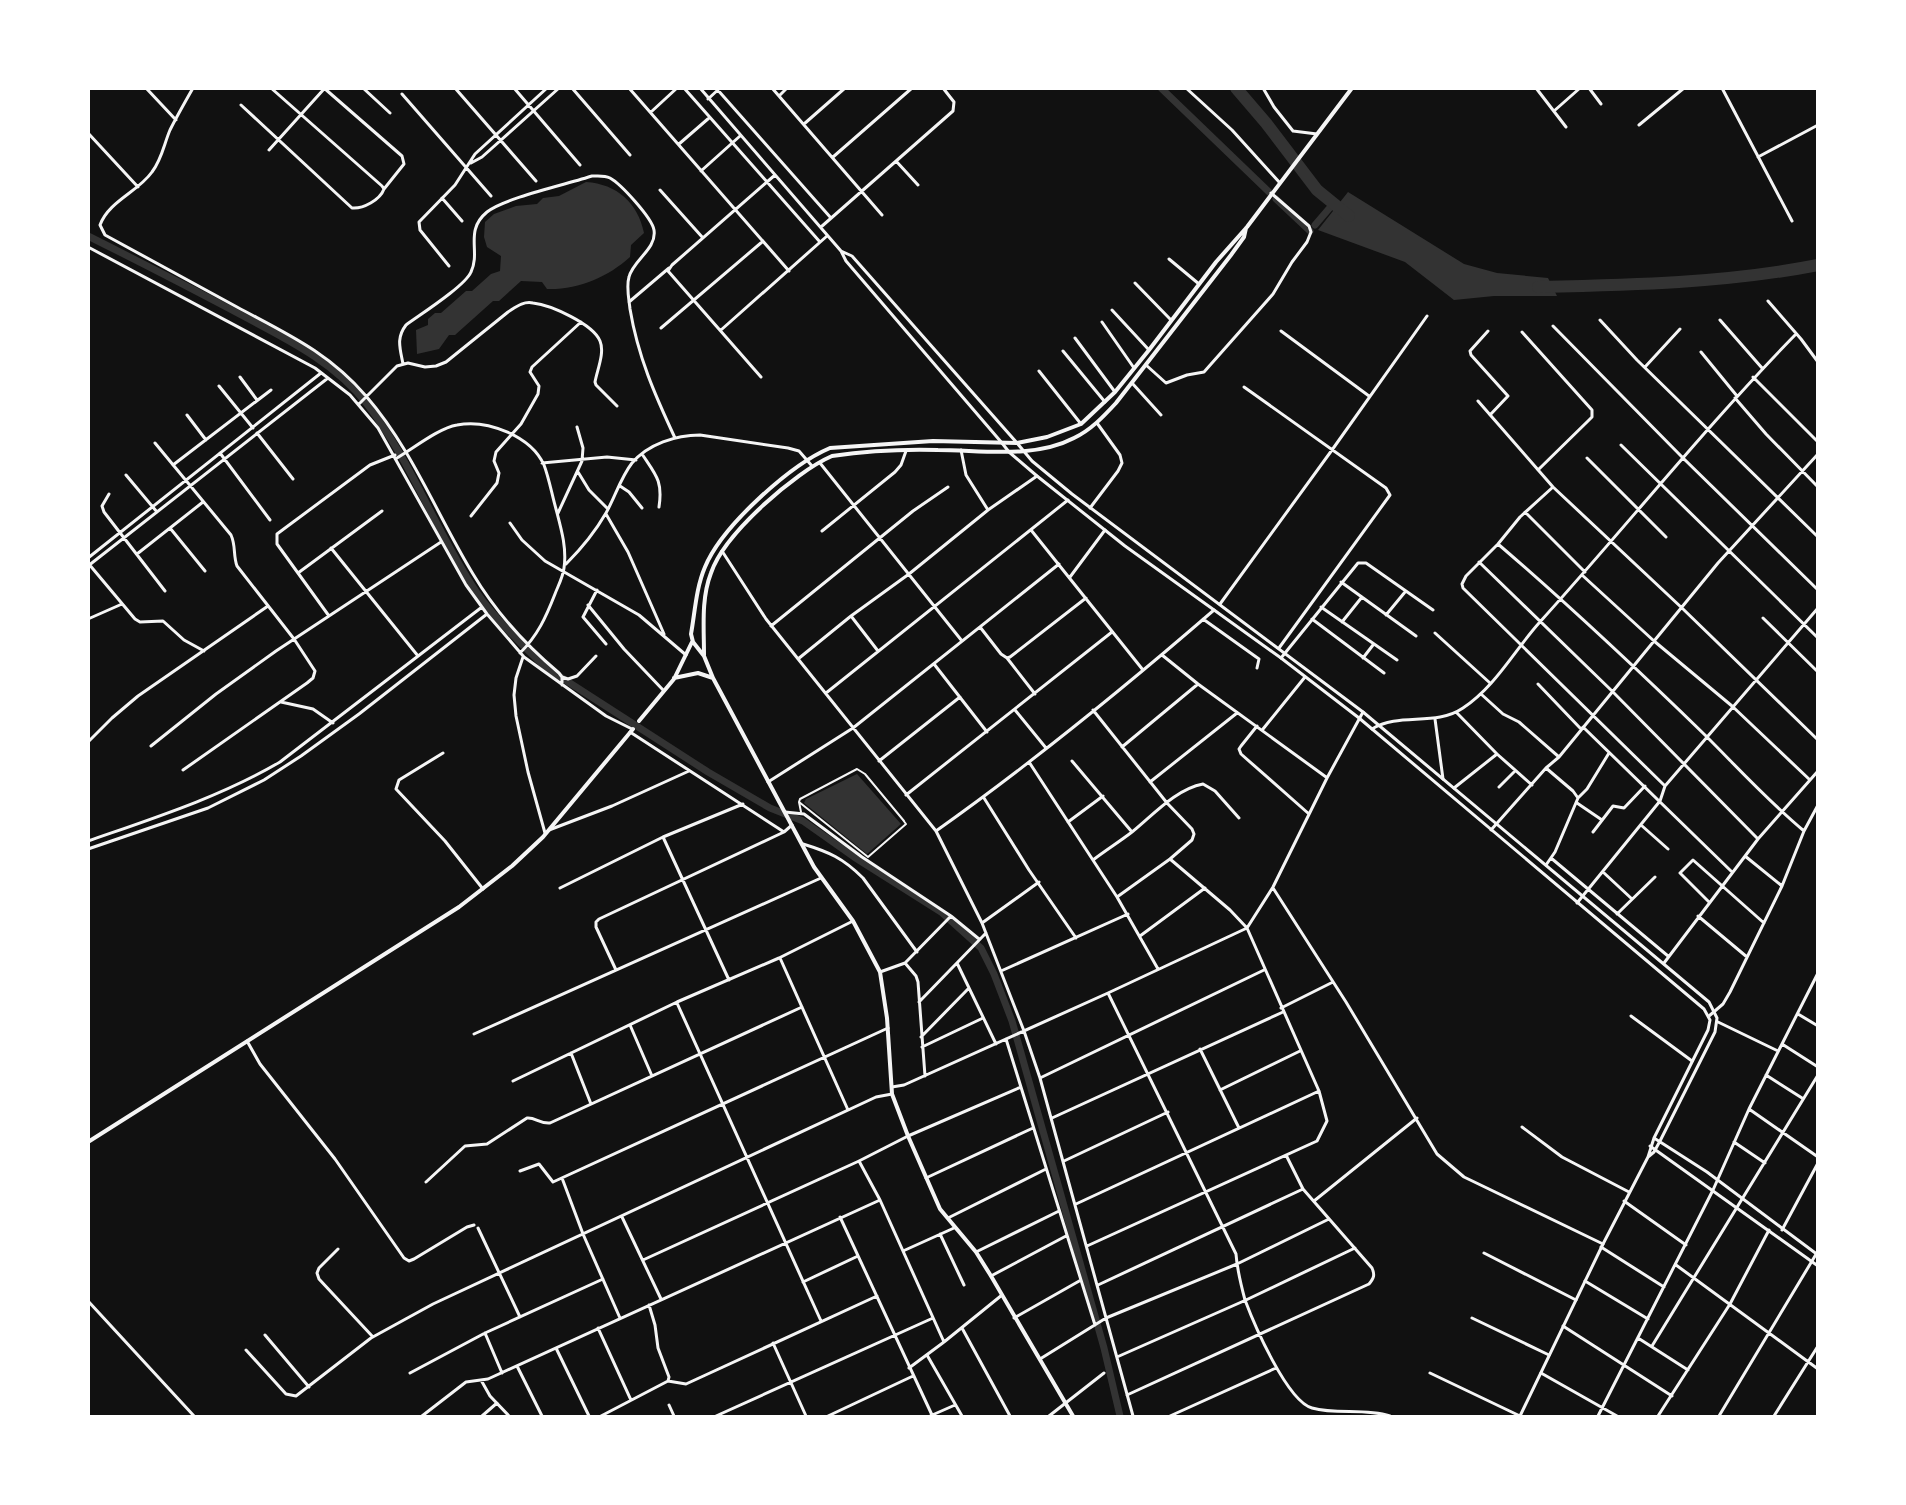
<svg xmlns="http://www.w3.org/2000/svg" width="1906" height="1505" viewBox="0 0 1906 1505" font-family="'Titillium Web',sans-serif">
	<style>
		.water { fill: #333 }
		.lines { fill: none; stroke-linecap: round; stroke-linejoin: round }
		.canal { stroke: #333; stroke-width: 7 }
		.river { stroke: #333; stroke-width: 12 }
		.pedestrian { stroke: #f5f5f5; stroke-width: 2 }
		.minor { stroke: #f5f5f5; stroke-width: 3 }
		.tertiary { stroke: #f5f5f5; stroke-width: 3 }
		.secondary { stroke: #f5f5f5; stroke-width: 4 }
	</style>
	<rect width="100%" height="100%" fill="#111"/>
	<!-- water -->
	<path class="water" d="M586 182C617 184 638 203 644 233L631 245 630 257C608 277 578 290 547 289L542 282 521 281 499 301H493L455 335H449L439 349 417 354 416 330 428 325V319L435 313H441L466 291H472L491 274 500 271 501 256 487 247 484 237 485 222 494 214 516 206 537 204 543 198 559 196Z
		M1348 192 1464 264 1497 273 1548 278 1557 296H1494L1454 300 1405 262 1318 230Z
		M857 774 901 824 867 854 804 803 806 799Z"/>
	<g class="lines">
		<!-- canal -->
		<path class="canal" d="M1161 88 1269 192
			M1276 199 1310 231
			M1315 225 1333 204
			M88 236C136 260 183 284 230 309 280 336 332 359 367 404 412 462 436 533 477 593 494 618 523 646 545 667L708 772 770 808 803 821 854 857 941 912 981 948 994 974 1012 1021 1104 1348 1120 1416"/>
		<!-- river -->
		<path class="river" d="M1236 88 1266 123 1317 190 1349 216
			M1538 287C1631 285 1726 283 1818 265"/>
		<!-- pedestrian -->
		<path class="pedestrian" d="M799 802 868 857 906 824 903 820
			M801 812 799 802 800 799 857 769 865 774 904 821"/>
		<!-- minor -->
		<path class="minor" d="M146 88 176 120
			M193 88C185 102 177 116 170 130 164 144 162 159 152 172 138 192 109 201 100 225L105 235C149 259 193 283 237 307 287 334 328 352 366 396 412 449 437 515 473 574 495 611 527 646 559 673L562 677V685
			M324 88 402 156 404 164 384 189
			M363 88 390 113
			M455 88 536 181
			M514 88 580 165
			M572 88 630 155
			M629 88 789 271
			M684 88 820 242
			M700 88 841 251 846 261 1002 443
			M716 88 831 218
			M772 88 882 215
			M1186 88 1232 130 1280 183
			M1263 88 1274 107 1293 131 1317 134
			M1536 88 1566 127
			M1589 88 1601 104
			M1722 88 1792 221
			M402 94 491 196
			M779 96 787 88
			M708 99 720 88
			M241 105 352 208C363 209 380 200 384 189L382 186 271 88
			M1554 111 1580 88
			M651 112 677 88
			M804 124 845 88
			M1639 125 1684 88
			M88 133 138 187
			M679 144 709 118
			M269 150 324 89
			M833 157 912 88
			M1758 157 1818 125
			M896 161 918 185
			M471 163 482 157 559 88
			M701 171 740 136
			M660 190 703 238
			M442 198 462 221
			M821 227 953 111 954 102 943 88
			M88 247 315 368 350 395 378 428 466 585 487 614 524 657 606 716 632 729
			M841 251 852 256 1017 443
			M1169 259 1199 284
			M449 266 420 230 419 222 455 185 475 154 547 88
			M1135 283 1171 320
			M1768 301 1801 339 1818 362
			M629 302 669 268
			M1112 310 1149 350
			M1600 320 1637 360 1818 537
			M1720 320 1762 368
			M1102 322 1134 368
			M1553 326 1683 458 1818 590
			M661 328 762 242
			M721 330 827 236
			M1281 331 1369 396
			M1488 331 1470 351 1471 355 1508 396 1490 415
			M1522 332 1592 410V417L1588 421 1538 470
			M1075 338 1115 392
			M1063 351 1105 402
			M1701 352 1737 396
			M403 364C400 348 396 338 406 325 421 314 465 286 471 272 481 251 464 231 487 212 504 198 568 184 592 176 598 176 604 175 610 178 621 184 652 218 654 230 657 249 633 260 629 277 626 287 629 299 630 309 638 357 655 395 675 438
			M1146 365 1166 383 1187 375 1204 372 1273 294 1292 262 1307 242 1311 232 1309 226 1271 193
			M1645 367 1680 329
			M1039 371 1081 424
			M240 377 257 400
			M761 377 668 271 672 265 775 175
			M1753 377 1818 442
			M1132 383 1161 415
			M219 386 253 428
			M1244 387 1386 488 1390 495 1279 648
			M1735 398 1766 434 1818 487
			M1478 401 1553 487 1682 608 1818 740
			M359 404 397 366 408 363 425 367 436 366 446 362 508 312C516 307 523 301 533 303 551 305 593 324 600 341 605 353 597 370 595 382L596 385 617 406
			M187 415 206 440
			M257 433 293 479
			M155 443 231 535C236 546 233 555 237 566L294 639 315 671 313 678 307 683 183 770
			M1621 445 1818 638
			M961 450 966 475 988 510
			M220 453 270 520
			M642 454C656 475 663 481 659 507
			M397 458C414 448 439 428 457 425 487 419 531 436 544 465 549 478 552 495 556 509 561 528 567 548 564 568 563 577 558 586 555 594 546 617 538 635 520 653
			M1587 458 1666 537
			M542 463 607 457 636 460
			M820 463 962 641
			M173 465 271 390
			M578 472 589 490 608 509
			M126 475 157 512
			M620 486 629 492 642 508
			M1553 487 1520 517 1498 544 1466 576 1462 584 1463 588 1665 786
			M109 494 102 506 104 512 165 591
			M1090 508 1118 471 1122 463 1120 455 1097 423
			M1525 512 1585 572
			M558 513 582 461 583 448 577 427
			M606 514 628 552 664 634
			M471 516 497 483 499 473 494 461 496 452 521 424 538 394 539 386 530 372 532 367 581 322
			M510 523 522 540 545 561 639 615 686 655
			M170 528 205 571
			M1031 530 1143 670
			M822 531 895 472 901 465 906 451
			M1498 544C1569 605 1638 670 1706 736 1738 768 1769 802 1804 831
			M331 548 418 656
			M722 551 766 619 936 831 982 923 1024 1031 1040 1078 1133 1416
			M137 554 203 502
			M88 558 321 373
			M1479 562 1612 691 1758 839
			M88 563 135 619 140 622 163 621 184 640 204 651
			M566 564C581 549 595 532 606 513 615 497 621 477 632 463 648 444 676 435 700 435L788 448 799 451 812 466
			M88 566 328 378
			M298 573 382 511
			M1582 575 1654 641 1732 706 1810 780
			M1070 577 1105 530
			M1341 582 1416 636
			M597 590 583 617 606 644
			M1220 604 1332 450 1427 316
			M588 605 624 649 664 691
			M1321 607 1397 660
			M1386 615 1405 592
			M329 616 277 544V534L370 465 395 455
			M851 616 878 651
			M1763 618 1818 672
			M88 619 122 604
			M1203 619 1259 659 1257 668
			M1312 619 1384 673
			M1342 622 1362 597
			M771 626 913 511 948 487
			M980 627 1001 654 1007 658 1010 657 1086 598
			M1435 633 1490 683
			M1162 655 1198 684 1326 777
			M523 657 516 678 514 695 516 716 528 772 545 833
			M1007 658 1035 694
			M1281 658 1358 563H1366L1433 610
			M1363 658 1373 645
			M798 659 851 616 909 574 988 510 1037 476
			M934 664 987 732
			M562 677 568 679 577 676 596 656
			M1538 684 1581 729
			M826 693 1068 500
			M1481 694 1503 714 1519 722 1559 757
			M281 702 313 709 333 723
			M1015 710 1046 748
			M1093 710 1167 803 1192 829 1194 834 1192 840 1170 859
			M1456 712 1497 754 1532 785
			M1435 719 1443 779
			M1257 726 1241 746 1239 749 1241 754 1309 814
			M1583 727 1732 872
			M1263 729 1305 677
			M1372 729C1400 712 1435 727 1463 708 1495 687 1514 651 1539 623 1625 528 1706 426 1796 334
			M630 732 784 832
			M88 742 112 718 138 696 268 606
			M151 746 216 694 276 651 441 542
			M1122 747 1198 684
			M443 753 399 780 396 789 445 841 483 889
			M879 761 960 697
			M1072 761 1132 832
			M1029 762 1117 897 1158 969
			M768 782 853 728 1059 564
			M1150 782 1237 713
			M1499 787 1515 771
			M1454 788 1497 754
			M906 795 1112 632
			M984 798 1029 870 1076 938
			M1578 798 1587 789 1609 753
			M1577 803 1602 820
			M785 812 804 814 862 857 951 916 979 939
			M1068 822 1103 796
			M1641 825 1668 849
			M549 830 612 806 689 771
			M1491 830 1546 768 1559 757 1718 563 1818 454
			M936 831C1032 763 1125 687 1214 610
			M1593 832 1613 806 1624 808 1645 786
			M663 837 729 980
			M88 841C154 818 220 797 280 762L482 607
			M803 844C829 852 843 858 863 878L917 952
			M88 849 208 808 264 780 301 756 359 714 487 614
			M1745 856 1782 886
			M1551 858 1668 956
			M1093 860C1106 850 1119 842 1132 832 1153 815 1176 789 1203 784L1215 791 1239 818
			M1546 865 1555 852 1578 798 1573 791 1546 768
			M1603 872 1632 899
			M560 888 663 837 743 804
			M1273 888 1346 1002 1437 1154 1464 1177 1603 1244
			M1709 902 1680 873 1693 860 1764 923
			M1577 903 1660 801 1665 786 1818 608
			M1617 914 1655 877
			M1698 916 1747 957
			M982 923 1039 882
			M1140 936 1205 888
			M780 958 848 1110
			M905 963 916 976 918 982 925 1076
			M957 963 996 1044
			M1664 963 1758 839 1818 771
			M616 970 596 927V922L599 919 784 832 792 825
			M1001 971 1128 914
			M880 972 905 963 951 916
			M1108 993 1236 1254C1237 1269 1241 1285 1245 1300 1254 1324 1287 1401 1312 1408 1337 1415 1364 1408 1390 1416
			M919 1002 986 933
			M677 1003 821 1321
			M1281 1008 1333 982
			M1798 1014 1818 1026
			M1631 1016 1692 1061
			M1709 1016 1723 1004 1730 992 1782 886 1804 831 1818 805
			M1718 1022 1778 1051
			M630 1025 652 1076
			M474 1034 821 878
			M921 1037 968 989
			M1006 1039 1095 1325
			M247 1041 260 1064 335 1159 404 1258 409 1261 414 1259 467 1227 474 1225
			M1782 1044 1818 1067
			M922 1047 983 1018
			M1200 1049 1239 1128
			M571 1053 591 1104
			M1766 1075 1802 1098
			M1040 1078 1264 970
			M513 1081 677 1002 779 958 853 921
			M892 1087 904 1085 1108 993 1247 928 1273 887 1327 778 1363 712
			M1220 1090 1300 1051
			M1749 1109 1818 1157
			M1052 1118 1283 1012
			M1522 1127 1562 1157 1629 1192
			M1734 1142 1765 1163
			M859 1161 880 1200 944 1342
			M1064 1161 1168 1112
			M520 1171 539 1164 553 1182 888 1028
			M562 1178 583 1234 620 1318
			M926 1178 1033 1128
			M426 1182 465 1146 487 1144 527 1118C535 1117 540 1124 550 1123L802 1007
			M1314 1201 1417 1118
			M1624 1201 1686 1245
			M1076 1204 1319 1091
			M622 1217 661 1299
			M840 1217 932 1415
			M948 1218 1046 1169
			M478 1228 520 1317
			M1782 1230 1818 1163
			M940 1234 964 1285
			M1087 1246 1317 1141 1327 1121 1319 1091 1247 928 1230 910 1170 859 1117 897
			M1601 1247 1664 1287
			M338 1249 319 1268 317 1273 319 1279 373 1337
			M903 1251 954 1228
			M976 1252 1059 1211
			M1484 1253 1576 1300
			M643 1260 859 1161 908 1136 1021 1087
			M1676 1265 1818 1369
			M991 1276 1066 1236
			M1585 1281 1648 1319
			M803 1282 858 1256
			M1098 1285 1303 1189
			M88 1301 194 1416
			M1014 1318 1081 1280
			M1472 1318 1549 1355
			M1563 1326 1672 1396
			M598 1328 631 1400
			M962 1328 1010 1416
			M485 1333 502 1373
			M265 1335 309 1387
			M1638 1338 1688 1370
			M773 1343 806 1416
			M1652 1346 1818 1075
			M556 1348 589 1416
			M246 1350 286 1394 296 1396 371 1338 433 1304 876 1097 892 1094
			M927 1355 962 1416
			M1117 1357 1246 1300 1355 1248
			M1040 1359 1106 1318 1237 1264 1329 1219
			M517 1366 542 1416
			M909 1368 944 1342 1002 1295
			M410 1373 485 1333 603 1279
			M1430 1373 1520 1416
			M1541 1373 1617 1416
			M481 1380 490 1396 509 1416
			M668 1381 686 1384 877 1296
			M1127 1395 1369 1284C1374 1278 1375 1275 1372 1268L1303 1189 1286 1155
			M669 1405 674 1416
			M422 1416 466 1382 488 1379 880 1200
			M482 1416 497 1403
			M601 1416 668 1381 669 1377 658 1348 655 1325 649 1305
			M716 1416 933 1318
			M828 1416 913 1376
			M930 1416 955 1405
			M1049 1416 1104 1373
			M1170 1416 1276 1368
			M1598 1416 1713 1190 1749 1109 1818 973
			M1658 1416 1730 1304 1769 1230
			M1719 1416 1818 1251
			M1774 1416 1818 1346"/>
		<!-- tertiary -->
		<path class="tertiary" d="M1002 443 1009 452 1037 476 1125 546 1281 658 1359 718 1704 1009 1710 1020 1708 1030 1654 1138 1648 1157 1603 1244 1520 1416
			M1017 443 1032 461 1072 494 1363 712 1709 1002 1717 1018 1715 1032 1660 1141 1654 1152 1648 1157
			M1654 1138 1707 1172 1818 1255
			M1650 1146 1818 1266"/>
		<!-- secondary -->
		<path class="secondary" d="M704 655C704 627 701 599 711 573 724 534 795 472 832 456 866 451 903 449 938 450 982 450 1034 459 1074 438 1091 430 1104 416 1116 403L1231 255 1244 237 1246 228
			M674 678 698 673 713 678
			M639 721 674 679 692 642
			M88 1142 459 907 512 866 543 837 633 729
			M1073 1416 991 1276 976 1252 940 1209 908 1136 892 1094 887 1018 880 972 853 921 814 867 713 678 704 656 693 642 691 634C695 612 696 588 705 567 722 526 790 465 830 448L933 441 1017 443 1047 437 1081 424 1115 392 1149 350 1216 262 1247 227 1352 88"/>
	</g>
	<!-- border -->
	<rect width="1906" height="1505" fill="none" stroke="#ffffff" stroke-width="180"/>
</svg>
